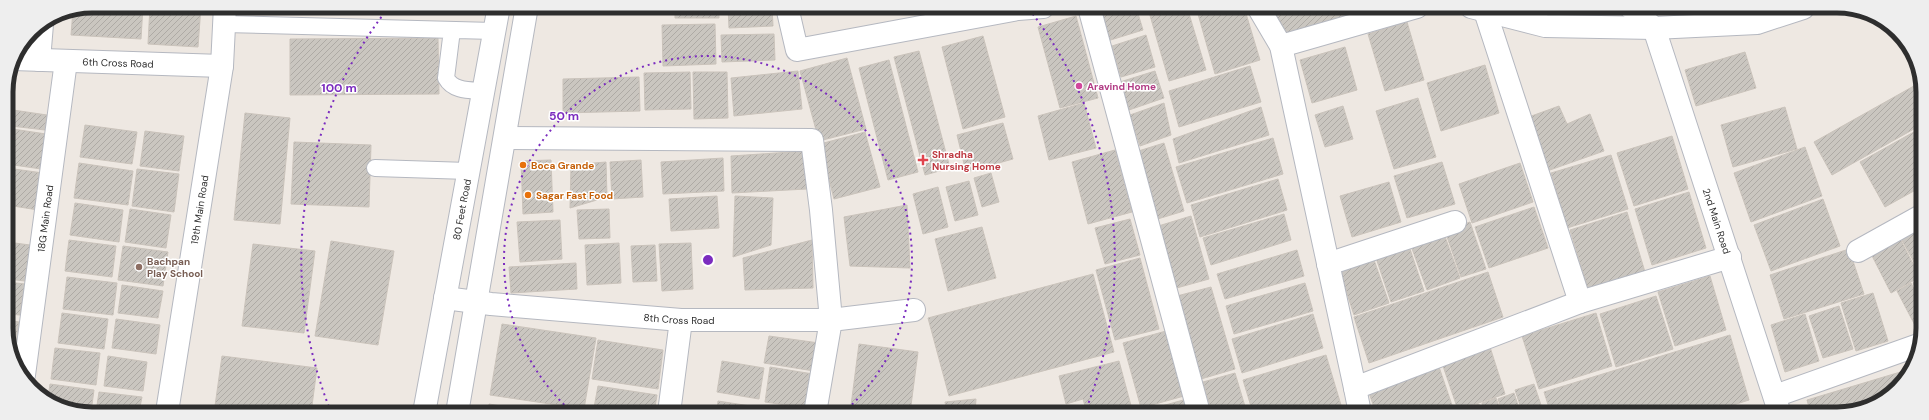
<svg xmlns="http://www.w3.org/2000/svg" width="1929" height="420" viewBox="0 0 1929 420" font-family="'DM Sans',sans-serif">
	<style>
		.building { fill: url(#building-hatch); stroke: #cac3bb }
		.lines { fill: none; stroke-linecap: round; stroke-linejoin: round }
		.lane-casing { stroke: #b5b8c0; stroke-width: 18 }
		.street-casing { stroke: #b5b8c0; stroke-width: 24 }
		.secondary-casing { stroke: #b5b8c0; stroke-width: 24 }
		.lane { stroke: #fff; stroke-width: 16 }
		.street { stroke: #fff; stroke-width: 22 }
		.secondary { stroke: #fff; stroke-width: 22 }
		.ring { fill: none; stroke: #7b2cbf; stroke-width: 2; stroke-dasharray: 2 4 }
		.hotel-dot { fill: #d1479c; stroke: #fff; stroke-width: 1.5 }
		.health-dot { fill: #e0444e; stroke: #fff; stroke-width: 1.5 }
		.food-dot { fill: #e8710a; stroke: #fff; stroke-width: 1.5 }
		.education-dot { fill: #8d6e63; stroke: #fff; stroke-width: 1.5 }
		.labels { text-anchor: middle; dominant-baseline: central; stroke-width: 3; stroke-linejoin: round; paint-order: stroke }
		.street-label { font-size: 10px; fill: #2e2e2e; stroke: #fff }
		.hotel-label { font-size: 10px; font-weight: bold; fill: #b23c85; stroke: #fff; text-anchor: start }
		.health-label { font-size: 10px; font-weight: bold; fill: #be3a42; stroke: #fff; text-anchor: start }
		.food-label { font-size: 10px; font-weight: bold; fill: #c56008; stroke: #fff; text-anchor: start }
		.education-label { font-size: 10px; font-weight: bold; fill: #785e54; stroke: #fff; text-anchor: start }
		.rim { fill: none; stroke: #2e2e2e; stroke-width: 5 }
		.centre { fill: #7b2cbf; stroke: #fff; stroke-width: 2 }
		.ring-label { font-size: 12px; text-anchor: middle; font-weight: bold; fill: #7b2cbf; stroke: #fff; stroke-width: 3; stroke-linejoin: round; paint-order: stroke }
	</style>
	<defs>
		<pattern id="building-hatch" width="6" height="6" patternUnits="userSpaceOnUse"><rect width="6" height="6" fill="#cac6c0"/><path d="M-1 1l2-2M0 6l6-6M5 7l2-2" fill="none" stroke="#aeaaa5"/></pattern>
	</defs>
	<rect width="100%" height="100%" fill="#eee8e2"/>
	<!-- building -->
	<path class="building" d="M92 6H143L141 39 71 35 73 10Z
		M150 6H201L198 47 148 44Z
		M675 7H719V18H675Z
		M728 7H772L773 26 729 28Z
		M927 7H950L928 12Z
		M1122 7H1136L1143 30 1104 42 1096 15Z
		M1166 7H1187L1206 70 1169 81 1149 12Z
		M1196 7H1244L1260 60 1215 74Z
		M1274 7H1374L1375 11 1283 38Z
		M1665 7H1685L1669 15Z
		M1076 16 1098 98 1060 108 1038 27Z
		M1407 22 1424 80 1385 91 1368 34Z
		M715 24 716 64 663 66 662 25Z
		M774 34 775 60 722 62 721 35Z
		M1146 35 1155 67 1121 77 1112 46Z
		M983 36 1005 117 963 129 942 47Z
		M438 38 439 94 290 95V39Z
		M1345 47 1357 90 1312 103 1300 60Z
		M919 51 950 168 925 175 894 57Z
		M1745 52 1756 88 1696 106 1685 70Z
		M847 58 866 129 819 141 800 71Z
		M889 60 918 172 888 180 859 68Z
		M1485 65 1499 113 1441 131 1427 83Z
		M1250 66 1261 102 1179 127 1169 91Z
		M798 71 802 109 734 116 731 78Z
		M1155 71 1164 98 1129 110 1120 82Z
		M690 72 691 109 645 110 644 73Z
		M693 72H727L728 118 694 119Z
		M639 77 640 111 563 113V79Z
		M1921 82V125L1832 175 1814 142Z
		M1418 98 1436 157 1394 169 1376 111Z
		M1084 103 1096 148 1049 160 1038 116Z
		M1164 103 1171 135 1140 146 1130 115Z
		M1343 106 1353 139 1325 147 1315 115Z
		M1559 106 1567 124 1590 114 1604 151 1547 171 1526 118Z
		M1261 107 1269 135 1179 163 1173 139Z
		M1785 107 1797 149 1733 167 1721 125Z
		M13 110 47 115 45 130 11 126Z
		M245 113 290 118 280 224 234 220Z
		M1003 123 1013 159 966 172 957 135Z
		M85 125 137 132 132 164 80 157Z
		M6 128 46 134 41 169 7 164Z
		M1921 128V187L1885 207 1860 162Z
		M145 131 184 136 179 171 140 166Z
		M865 132 880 187 834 199 820 144Z
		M1672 136 1688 189 1634 206 1617 153Z
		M1273 138 1283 174 1187 203 1176 167Z
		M294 142 371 145 369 207 291 204Z
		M1164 143 1184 211 1151 221 1132 153Z
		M1805 147 1822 196 1751 222 1734 173Z
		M1115 150 1132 212 1088 224 1072 162Z
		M806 151 807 189 732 193 731 156Z
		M1611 155 1628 209 1567 228 1551 173Z
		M723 158 724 191 663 194 661 162Z
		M551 160 553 212 523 214 521 161Z
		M641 160 643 197 612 199 610 162Z
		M606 162 607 197 570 208 571 165Z
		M1442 162 1455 204 1407 218 1394 176Z
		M79 163 133 171 128 205 74 198Z
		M1520 163 1533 202 1472 223 1459 184Z
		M7 168 43 173 38 210 7 205Z
		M137 169 179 174 174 212 132 206Z
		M991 173 999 202 982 207 974 178Z
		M1278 179 1287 210 1200 237 1191 205Z
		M969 181 978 215 955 221 946 187Z
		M1389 182 1401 222 1352 237 1340 196Z
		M938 187 948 227 923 234 913 194Z
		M1689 192 1706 248 1652 265 1635 209Z
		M717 196 719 228 671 231 669 199Z
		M735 196 773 198 771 245 733 257Z
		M1823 199 1840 246 1771 271 1754 225Z
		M75 203 123 210 119 242 70 235Z
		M907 205 910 268 850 266 844 217Z
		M1534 207 1548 248 1489 268 1475 227Z
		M130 209 171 215 166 248 125 242Z
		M609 209 610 238 579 239 577 210Z
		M1627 212 1645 272 1588 289 1570 230Z
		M1284 214 1291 240 1211 265 1203 238Z
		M1191 216 1209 279 1173 289 1155 227Z
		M1130 219 1140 255 1105 264 1095 228Z
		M560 220 562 259 520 262 517 222Z
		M1921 221V273H1920L1898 233Z
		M1470 222 1486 269 1461 277 1445 231Z
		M982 227 996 278 948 291 935 239Z
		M1443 231 1460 278 1427 290 1410 243Z
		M1897 233 1920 277 1891 293 1868 248Z
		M69 240 116 246 112 277 65 271Z
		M812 240 813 288 745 290 743 258Z
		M331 241 394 251 378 345 315 336Z
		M7 242 30 245 25 281 7 279Z
		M619 243 621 283 587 285 585 245Z
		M691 243 693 289 662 291 659 244Z
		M1408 243 1424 291 1391 302 1375 255Z
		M253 244 315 251 304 333 242 326Z
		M655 245 657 281 633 282 631 246Z
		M123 246 168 252 163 286 118 280Z
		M1849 249 1864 294 1784 319 1770 275Z
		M1297 250 1304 276 1225 299 1217 274Z
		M1373 257 1389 303 1354 315 1339 269Z
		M1140 258 1159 329 1115 340 1096 270Z
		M576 263 577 289 511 293 509 267Z
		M1488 272 1503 317 1369 363 1354 317Z
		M1093 274 1114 352 949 396 928 318Z
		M1710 276 1726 330 1675 346 1658 292Z
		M67 277 117 283 113 315 63 309Z
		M1921 278V299L1913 283Z
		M7 282 25 284 20 315 8 314Z
		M1305 283 1313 311 1234 334 1226 306Z
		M1911 283 1921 302V332L1919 333 1897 291Z
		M122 285 163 291 158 318 118 313Z
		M1211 287 1235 369 1201 379 1177 296Z
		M1873 293 1888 341 1856 351 1841 303Z
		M1656 296 1673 349 1616 367 1600 314Z
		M1839 306 1853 349 1823 358 1809 316Z
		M62 313 108 319 104 349 58 343Z
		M1596 313 1612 366 1539 389 1522 336Z
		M1313 314 1323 348 1242 373 1232 339Z
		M1805 314 1819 361 1785 372 1771 325Z
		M116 319 160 325 156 354 112 348Z
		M8 320 19 322 15 348 8 345Z
		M502 324 596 338 584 409 490 395Z
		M1166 331 1184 396 1141 408 1123 343Z
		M1730 335 1749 400 1705 414H1551L1544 392Z
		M769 336 819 343 814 371 764 363Z
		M598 340 663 350 658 389 592 379Z
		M859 344 918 352 910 413H850Z
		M1490 347 1505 394 1458 410 1442 363Z
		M55 348 100 353 96 385 51 379Z
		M1326 355 1341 405 1313 413H1253L1243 380Z
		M108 356 147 362 143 391 104 386Z
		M222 356 317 368 311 413H214Z
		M722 361 764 368 759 399 717 392Z
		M1119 361 1133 413H1087L1083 399 1066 404 1059 376Z
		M1438 364 1454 411 1445 414 1376 413 1367 387Z
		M770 367 813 374 807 408 765 402Z
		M1907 370 1894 393 1843 414H1811L1807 400Z
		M1235 373 1247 413H1212L1203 382Z
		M50 384 94 390 91 412H75L48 398Z
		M1534 384 1544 414H1523L1515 390Z
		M598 386 657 395 654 413H593Z
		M99 392 142 397 139 412H96Z
		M1514 393 1521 414H1503L1498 399Z
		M1496 398 1502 414H1485L1482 403Z
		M976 399 975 413H947L945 402Z
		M1187 399 1191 413H1148L1147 410Z
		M718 401 757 407 756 413H717Z
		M489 404 542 413H488Z
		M1479 404 1483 414H1451Z
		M767 406 805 412V413H766Z"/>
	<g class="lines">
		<!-- lane casing -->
		<g class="lane-casing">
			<path id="lane" d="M224 24 494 31
				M452 30 446 78C453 91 469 90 483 91
				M375 168 468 171"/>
		</g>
		<!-- street casing -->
		<g class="street-casing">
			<g id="street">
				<path d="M787 7 797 50 1018 9 1043 7"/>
				<path d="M1089 7 1199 413"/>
				<path d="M1258 7 1281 46 1355 388"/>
				<path d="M1471 7 1545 26 1654 28 1757 23 1803 8"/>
				<path d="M1630 7 1654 28"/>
				<path d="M1485 11 1580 302"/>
				<path id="s1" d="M1654 28 1780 414"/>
				<path d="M1281 46 1417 7"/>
				<path id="s2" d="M13 59 222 66"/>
				<path d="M39 60 42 24"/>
				<path d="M505 138 812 140 821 210 831 320 815 413"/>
				<path d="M1858 251 1921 216"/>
				<path d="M1328 264 1455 222"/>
				<path id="s3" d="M445 298 491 304 681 320H831L914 310"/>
				<path id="s4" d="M24 375 66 61"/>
				<path d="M1775 396 1921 344"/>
				<path id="s5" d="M167 412 222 66 225 6"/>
				<path d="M669 413 681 320"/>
				<path d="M1360 413 1355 388 1580 302 1730 257"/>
			</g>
		</g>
		<!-- secondary casing -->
		<g class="secondary-casing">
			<g id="secondary">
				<path id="s6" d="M424 413 499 6"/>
				<path d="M457 413 527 6"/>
			</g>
		</g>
		<!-- lane -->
		<use href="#lane" class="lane"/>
		<!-- street -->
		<use href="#street" class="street"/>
		<!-- secondary -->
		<use href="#secondary" class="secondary"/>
	</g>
	<!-- distance rings -->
	<g class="ring">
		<path d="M573 413A204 204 0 1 1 843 413"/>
		<path d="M331 412A407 407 0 0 1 389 7M1029 9A407 407 0 0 1 1085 412"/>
	</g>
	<!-- markers -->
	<circle class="hotel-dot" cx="1079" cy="86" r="4"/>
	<path class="health-dot" d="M921 154h4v4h4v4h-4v4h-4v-4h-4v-4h4z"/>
	<g class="food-dot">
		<circle cx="523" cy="165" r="4"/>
		<circle cx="528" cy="195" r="4"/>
	</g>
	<circle class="education-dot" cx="139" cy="267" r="4"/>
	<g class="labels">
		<!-- street labels -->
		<g class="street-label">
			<text stroke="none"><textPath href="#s2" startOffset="105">6th Cross Road</textPath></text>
			<text stroke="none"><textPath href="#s6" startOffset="207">80 Feet Road</textPath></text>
			<text stroke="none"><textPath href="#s5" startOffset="205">19th Main Road</textPath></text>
			<text stroke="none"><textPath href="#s4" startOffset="158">18G Main Road</textPath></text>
			<text stroke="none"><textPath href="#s1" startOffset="203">2nd Main Road</textPath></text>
			<text stroke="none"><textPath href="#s3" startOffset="235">8th Cross Road</textPath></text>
		</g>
		<!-- hotel labels -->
		<g class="hotel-label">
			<text x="1087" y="86">Aravind Home</text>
		</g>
		<!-- health labels -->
		<g class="health-label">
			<text x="932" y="154">Shradha<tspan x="932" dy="12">Nursing Home</tspan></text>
		</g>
		<!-- food labels -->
		<g class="food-label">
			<text x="531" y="165">Boca Grande</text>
			<text x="536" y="195">Sagar Fast Food</text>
		</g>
		<!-- education labels -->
		<g class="education-label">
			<text x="147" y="261">Bachpan<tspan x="147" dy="12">Play School</tspan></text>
		</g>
	</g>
	<!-- crop -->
	<path d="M0 0H1929V420H0ZM92 13H1837A79 79 0 0 1 1916 92V328A79 79 0 0 1 1837 407H92A79 79 0 0 1 13 328V92A79 79 0 0 1 92 13Z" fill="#eee" fill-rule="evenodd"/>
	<path class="rim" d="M92 13H1837A79 79 0 0 1 1916 92V328A79 79 0 0 1 1837 407H92A79 79 0 0 1 13 328V92A79 79 0 0 1 92 13Z"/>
	<circle cx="708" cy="260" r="6" class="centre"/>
	<g class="ring-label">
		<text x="339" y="92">100 m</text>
		<text x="564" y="120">50 m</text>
	</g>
</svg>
